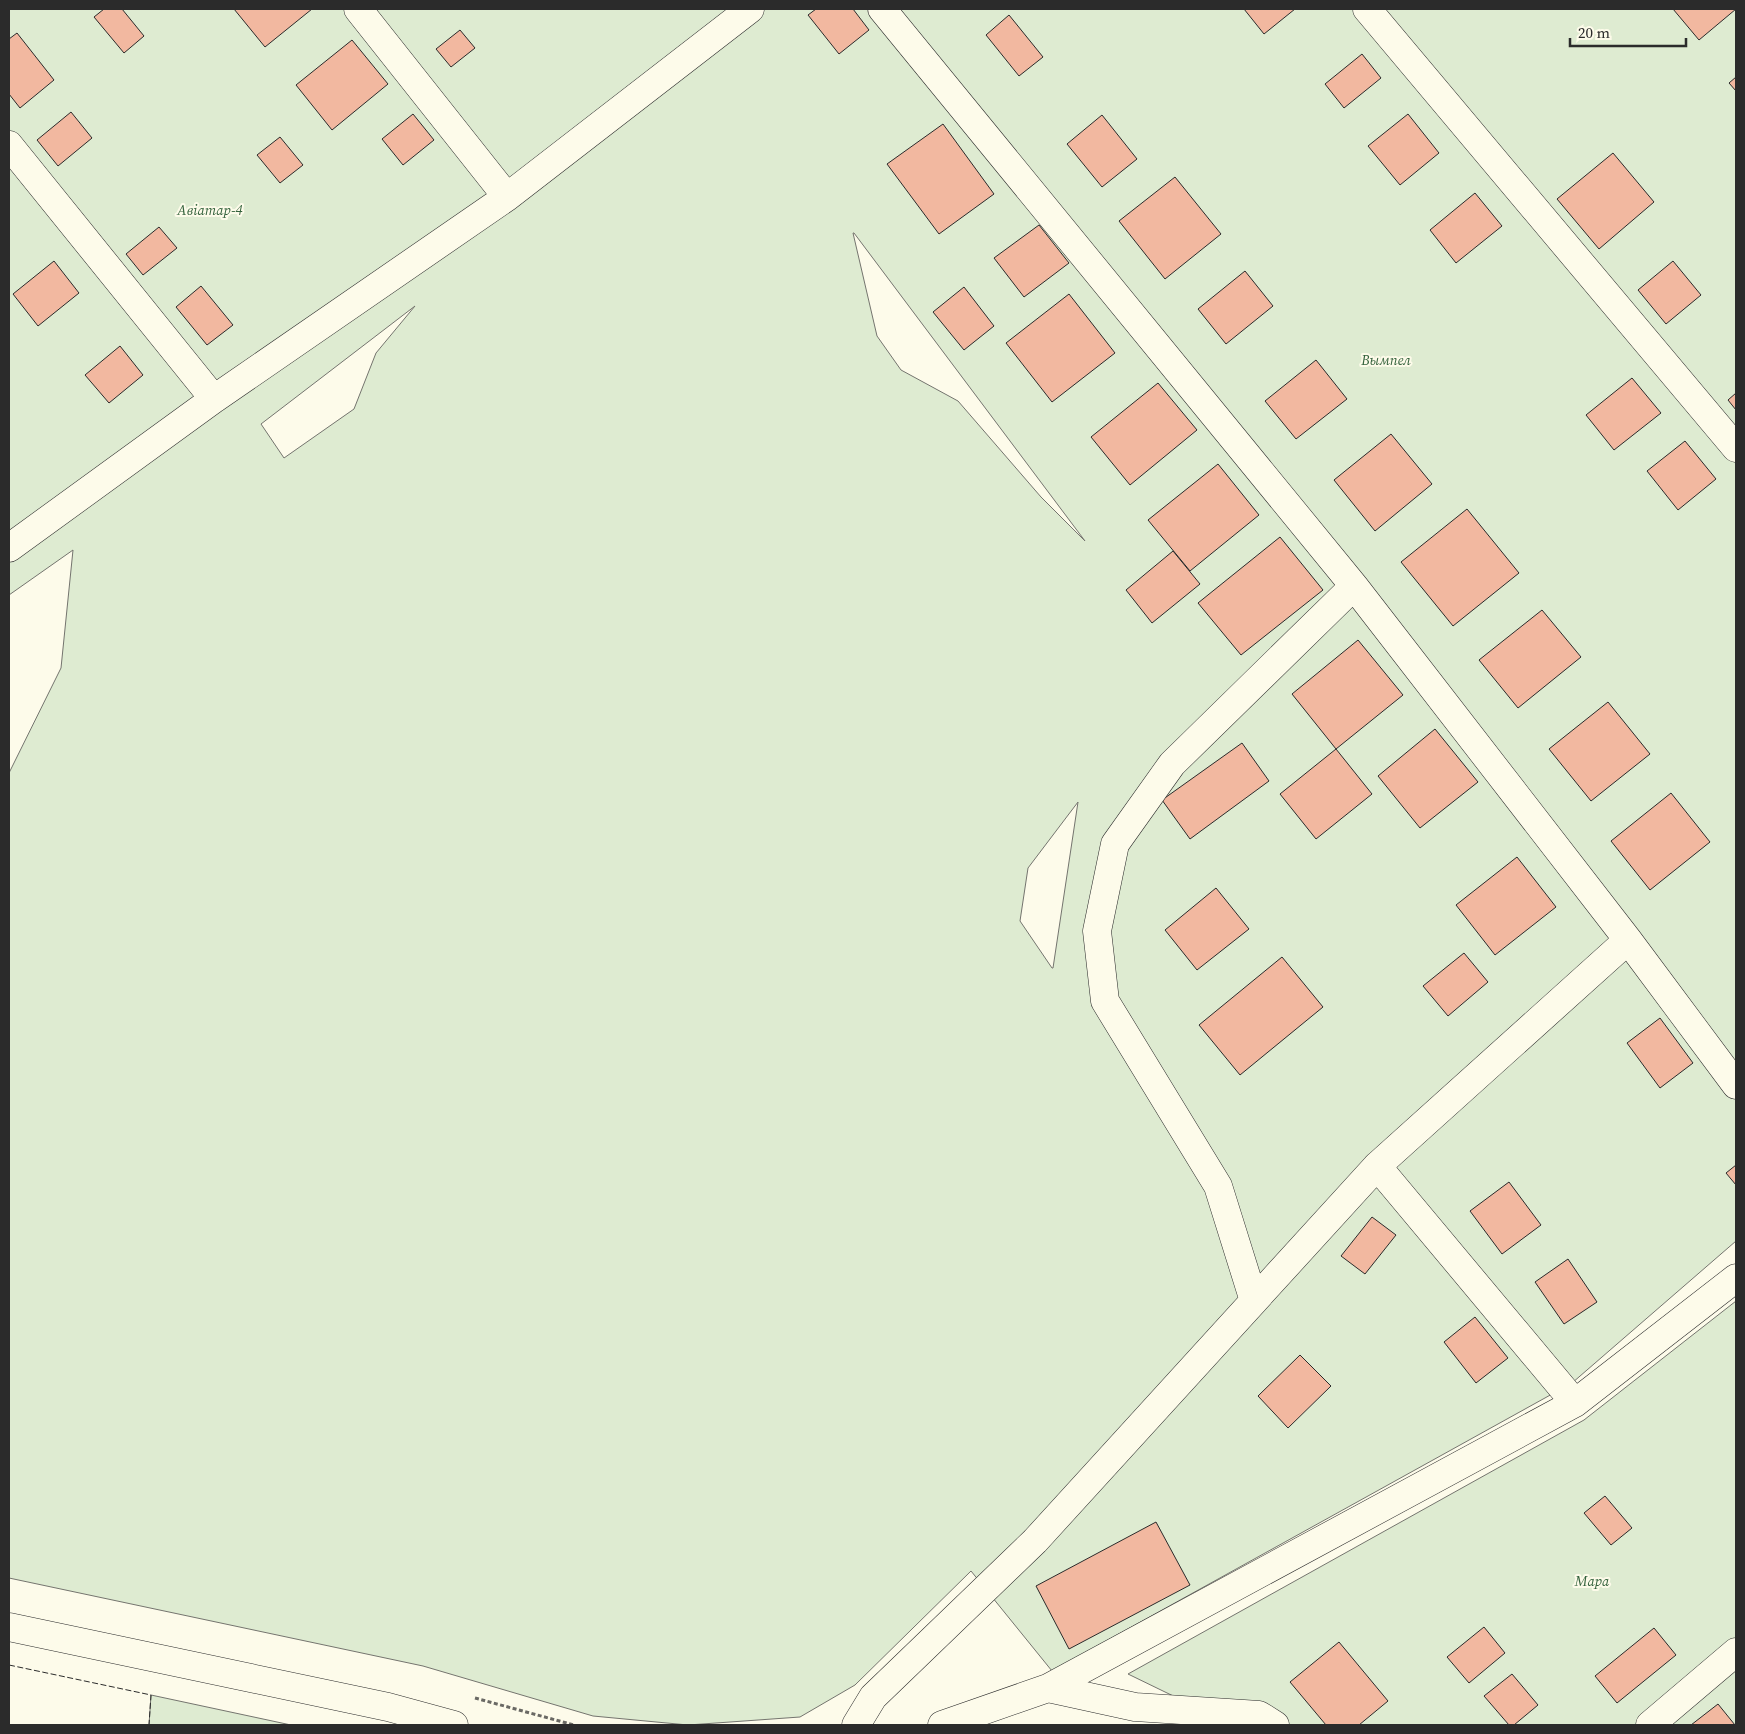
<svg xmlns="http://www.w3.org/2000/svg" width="1745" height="1734" viewBox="0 0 1745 1734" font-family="'Source Serif 4',serif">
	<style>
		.green { fill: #deebd1; stroke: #74746e; fill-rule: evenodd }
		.building { fill: #f2b8a0; stroke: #2b2b2b }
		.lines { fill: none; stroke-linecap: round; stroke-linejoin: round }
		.minor-casing { stroke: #2b2b2b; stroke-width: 29 }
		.path { stroke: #6a6964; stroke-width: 3; stroke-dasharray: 4 2.5; stroke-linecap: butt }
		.minor { stroke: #fdfbea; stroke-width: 28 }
		.fence { stroke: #2b2b2b; stroke-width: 1; stroke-dasharray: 6 2.5; stroke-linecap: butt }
		.labels { text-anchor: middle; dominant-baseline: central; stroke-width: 4; stroke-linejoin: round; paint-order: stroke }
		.park-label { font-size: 14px; font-style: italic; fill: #34623c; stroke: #fdfbea }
	</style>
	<rect width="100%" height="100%" fill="#fdfbea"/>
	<!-- green -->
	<path class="green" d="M9 9H1736V1241L1572 1383 1052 1671 971 1571 855 1685 800 1717 688 1725 593 1716 423 1666 9 1578V773L61 668 73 550 9 595ZM853 233H854L1085 541 1041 497 958 401 901 370 877 336ZM415 306 376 353 354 409 284 458 261 424ZM1078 802 1053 968H1052L1020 921 1028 868Z
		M1736 1301V1725H1233L1128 1674 1584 1420Z
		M151 1695 291 1725H149Z"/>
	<!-- building -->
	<path class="building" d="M104 9H122L144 36 124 53 94 17Z
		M234 9H312L265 47Z
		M816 9H853L869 30 839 54 808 15Z
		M1244 9H1295L1264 34Z
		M1673 9H1736L1699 40Z
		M1009 15 1043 57 1019 76 986 35Z
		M460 30 475 48 451 67 436 49Z
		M17 33 54 80 20 108 9 94V39Z
		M352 40 388 84 332 130 296 85Z
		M1362 54 1381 78 1344 108 1325 84Z
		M1736 77V91L1729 83Z
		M71 112 92 138 58 166 37 140Z
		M413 114 434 140 403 165 382 139Z
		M1408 114 1439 153 1400 185 1368 146Z
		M1102 115 1137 159 1102 187 1067 144Z
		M943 124 994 194 939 234 887 164Z
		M280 137 303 165 280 183 257 155Z
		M1613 153 1654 202 1599 249 1557 199Z
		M1175 177 1221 234 1165 279 1119 221Z
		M1475 193 1502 226 1456 263 1430 230Z
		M1039 225 1069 263 1024 297 994 258Z
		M159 227 177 248 143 275 126 254Z
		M54 261 79 293 38 326 13 294Z
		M1673 261 1701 295 1666 324 1638 290Z
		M1245 271 1273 306 1226 344 1198 309Z
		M201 286 233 325 207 345 176 307Z
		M964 287 994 326 964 350 933 312Z
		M1069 294 1115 353 1052 402 1006 343Z
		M120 346 143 375 109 403 85 375Z
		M1316 360 1347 399 1296 439 1265 401Z
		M1632 378 1661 413 1614 450 1586 415Z
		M1158 383 1197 430 1130 485 1091 437Z
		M1736 393V410L1728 400Z
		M1391 434 1432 484 1375 531 1334 480Z
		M1685 441 1716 479 1678 510 1647 471Z
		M1218 464 1259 515 1190 571 1148 520Z
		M1467 509 1519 573 1453 626 1401 562Z
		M1280 537 1323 590 1241 655 1198 603Z
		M1173 551 1200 584 1152 623 1126 590Z
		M1542 610 1581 657 1518 708 1479 660Z
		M1358 640 1403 695 1336 749 1292 694Z
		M1608 702 1650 754 1591 801 1549 749Z
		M1435 729 1478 782 1420 828 1378 776Z
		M1242 743 1269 781 1190 839 1162 800Z
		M1336 749 1372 794 1316 839 1280 794Z
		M1671 793 1710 842 1650 890 1611 841Z
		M1517 857 1556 907 1495 955 1456 905Z
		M1216 888 1249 929 1197 970 1165 930Z
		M1464 953 1488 982 1448 1016 1423 986Z
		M1282 957 1323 1007 1240 1075 1199 1025Z
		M1660 1018 1693 1063 1660 1088 1627 1043Z
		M1736 1165V1185L1726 1173Z
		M1509 1182 1541 1225 1502 1254 1470 1211Z
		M1372 1217 1396 1235 1365 1274 1341 1256Z
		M1568 1259 1597 1302 1564 1324 1535 1282Z
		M1475 1317 1508 1358 1476 1383 1444 1342Z
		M1300 1355 1331 1386 1288 1428 1258 1396Z
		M1605 1496 1632 1528 1611 1545 1584 1513Z
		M1156 1522 1190 1585 1069 1649 1036 1586Z
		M1484 1627 1505 1653 1469 1683 1447 1657Z
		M1654 1628 1676 1655 1617 1703 1595 1676Z
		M1339 1642 1388 1701 1359 1725H1326L1290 1682Z
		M1512 1674 1538 1705 1514 1725H1509L1484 1696Z
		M1718 1704 1735 1725H1691Z"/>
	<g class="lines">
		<!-- minor casing -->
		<g class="minor-casing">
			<path id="minor" d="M358 9 507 197
				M882 9 1354 586 1628 940 1736 1085
				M1367 9 1736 448
				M9 145 214 399
				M9 548 214 399 507 197 750 9
				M1377 1166 1575 1403
				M1254 1301 1218 1186 1105 1001 1097 931 1115 844 1172 764 1354 586
				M9 1627 388 1707 454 1725
				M1048 1688 1135 1707 1259 1715 1275 1725
				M856 1725 873 1697 1035 1541 1377 1166 1628 940
				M942 1725 1048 1688 1575 1403 1736 1278
				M1650 1725 1736 1652"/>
		</g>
		<!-- path -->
		<path class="path" d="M475 1698 574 1725"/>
		<!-- minor -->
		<use href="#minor" class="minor"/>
		<!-- fence -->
		<path class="fence" d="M9 1665 151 1695 149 1725"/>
	</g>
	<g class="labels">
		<!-- park labels -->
		<g class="park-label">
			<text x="210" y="210">Авіатар-4</text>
			<text x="1386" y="360">Вымпел</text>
			<text x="1592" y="1581">Мара</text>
		</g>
	</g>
	<!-- border -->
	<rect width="1745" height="1734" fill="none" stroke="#2b2b2b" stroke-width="20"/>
	<!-- scale -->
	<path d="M1570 38v8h116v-8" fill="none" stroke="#2b2b2b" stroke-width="2.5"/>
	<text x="1578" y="38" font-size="15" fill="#2b2b2b" stroke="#fdfbea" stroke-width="4" paint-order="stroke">20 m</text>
</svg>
